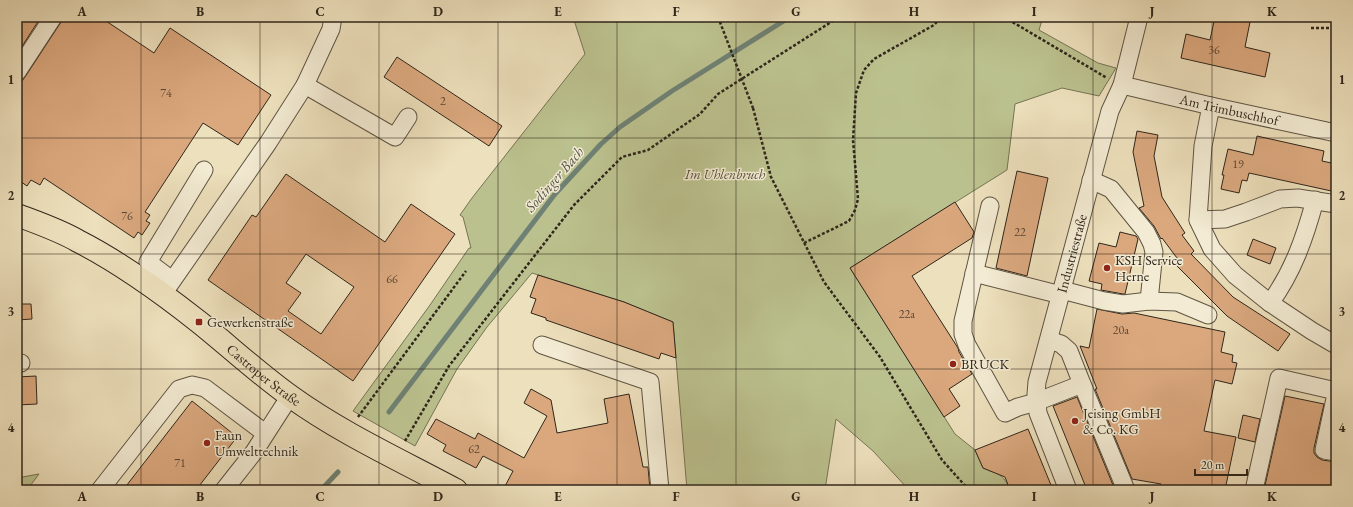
<svg xmlns="http://www.w3.org/2000/svg" width="1353" height="507" viewBox="0 0 1353 507" font-family="'EB Garamond',serif">
	<style>
		.green { fill: #bbc18e; stroke: #757454 }
		.lines { fill: none; stroke-linecap: round; stroke-linejoin: round }
		.stream { stroke: #6f8174; stroke-width: 5 }
		.building { fill: #dba87e; stroke: #2f261b; fill-rule: evenodd }
		.minor-casing { stroke: #5e5443; stroke-width: 19 }
		.major-casing { stroke: #2f261b; stroke-width: 24 }
		.path { stroke: #2f261b; stroke-width: 2.5; stroke-dasharray: 3 2; stroke-linecap: butt }
		.minor { stroke: #f3ebd3; stroke-width: 17 }
		.major { stroke: #ede0bc; stroke-width: 22 }
		.path-bridge { stroke: #2f261b; stroke-width: 2.5; stroke-dasharray: 3 2; stroke-linecap: butt }
		.grid { fill: none; stroke: #2f261b; stroke-width: 1; stroke-opacity: 0.55 }
		.poi-dot { fill: #8f2418; stroke: #f3ebd3; stroke-width: 1.5 }
		.labels { text-anchor: middle; dominant-baseline: central; stroke-width: 3; stroke-linejoin: round; paint-order: stroke }
		.number-label { font-size: 12px; fill: #5a4634 }
		.street-label { font-size: 14px; fill: #2f261b; stroke: #f3ebd3 }
		.park-label { font-size: 14px; font-style: italic; fill: #524d38; stroke: #f3ebd3 }
		.poi-label { font-size: 14px; fill: #2f261b; stroke: #f3ebd3; text-anchor: start }
		.water-label { font-size: 15px; font-style: italic; fill: #4f5347; stroke: #f3ebd3 }
		.neatline { fill: none; stroke: #2f261b; stroke-width: 1.5 }
		.grid-label { font-size: 13px; text-anchor: middle; font-weight: bold; fill: #2f261b }
	</style>
	<rect width="100%" height="100%" fill="#ede0bc"/>
	<filter id="stains"><feTurbulence type="fractalNoise" baseFrequency=".005" numOctaves="4"/><feColorMatrix values="0 0 0 0 .2 0 0 0 0 .09 0 0 0 0 .02 0 0 0 .5 -.17"/></filter>
	<radialGradient id="worn" r=".72"><stop offset=".6" stop-color="#630" stop-opacity="0"/><stop offset="1" stop-color="#630" stop-opacity=".3"/></radialGradient>
	<!-- green -->
	<path class="green" d="M573 17H1043L1039 30 1098 63 1116 68 1099 96 1062 88 1015 104 1007 170 850 268 955 434 975 450 983 468C999 475 1003 473 1010 490H909L873 451 836 419 825 490H687L673 322 624 302 532 273 487 327 457 369 415 446 353 411 430 305 469 248H471L463 217 460 215 472 198 585 54Z
		M39 474 27 490H17V478Z"/>
	<g class="lines">
		<!-- stream -->
		<path class="stream" d="M389 412 555 194 601 144 620 127 672 91 790 17
			M321 490 338 472"/>
	</g>
	<!-- building -->
	<path class="building" d="M17 17H41L17 54Z
		M63 17H100L154 53 170 28 271 95 238 145 203 123 145 212 150 215 146 221 150 223 142 235 138 232 134 238 44 178 40 185 31 180 27 186 17 179V82L22 81 25 77 61 22Z
		M1215 17H1251L1245 47 1270 53 1265 77 1181 58 1186 34 1210 40Z
		M397 57 502 126 489 146 384 77Z
		M1137 131 1158 135 1154 156 1162 197 1185 233 1182 235 1194 251 1191 254 1233 297 1290 334 1278 351 1227 316 1176 265 1180 262 1162 238 1161 239 1154 226 1139 208 1144 206 1133 152Z
		M1257 136 1324 151 1322 161 1336 164V192L1249 173 1247 181 1242 180 1239 193 1221 189 1224 175H1222L1228 149 1253 155Z
		M1017 171 1048 178 1027 276 996 268Z
		M286 174 385 242 411 204 455 234 353 381 208 280 252 215 256 217ZM306 254 354 287 321 334 288 311 301 293 286 283Z
		M955 202 974 232 972 238 912 276 958 348 959 352 972 374 949 389 960 406 944 417 850 268Z
		M1120 232 1136 236 1138 239 1125 294H1123L1101 290 1102 284 1089 281 1099 243 1116 247Z
		M1253 239 1276 248 1270 264 1247 255Z
		M538 275 624 302 673 322 676 358 661 353 659 359 546 320V318L531 313 536 299 530 297Z
		M17 304H31L32 319 17 320Z
		M1097 309 1122 314 1134 313 1225 332 1221 352 1233 355 1232 362 1237 363 1232 384 1215 380 1204 431 1236 437 1225 490H1159L1161 484 1132 479 1095 389H1097L1080 346 1089 348Z
		M36 376 37 404 17 405V377Z
		M531 389 551 400 557 433 608 423 604 399 629 394 643 467H648L650 490H503L513 471 483 456 476 468 443 451 446 445 427 434 436 419 475 439 478 433 524 458 547 416 524 403Z
		M1285 396 1324 404 1314 448V453L1317 457 1322 460 1336 462V490H1264Z
		M1077 397 1115 490H1087L1053 406Z
		M192 401 237 437 196 490H123Z
		M1243 415 1260 419 1255 442 1238 438Z
		M1028 429 1053 490H1010L1005 477 983 468 975 450Z"/>
	<g class="lines">
		<!-- minor casing -->
		<g class="minor-casing">
			<g id="minor">
				<path d="M17 72 53 17"/>
				<path d="M305 85 395 137 408 117"/>
				<path id="s1" d="M1122 85 1211 106 1336 133"/>
				<path d="M1211 106 1203 146 1198 220 1212 249 1235 275 1270 303 1312 331 1336 345"/>
				<path d="M1091 180 1111 189 1146 232 1152 244 1154 252 1149 301"/>
				<path d="M990 206 963 321V334L967 345 1005 413 1018 407 1036 402 1082 384 1126 490"/>
				<path d="M1198 220 1225 219 1246 212 1280 199 1298 198 1336 204"/>
				<path d="M974 273 1061 295"/>
				<path d="M172 280 148 262 204 170"/>
				<path d="M1062 290 1104 301 1123 304 1149 301 1177 302 1208 315"/>
				<path d="M163 294 268 143 305 85 331 29 333 17"/>
				<path d="M1270 303C1293 272 1305 237 1315 200"/>
				<path d="M1049 340 1061 344 1069 351 1082 384"/>
				<path d="M542 345 650 382 660 490"/>
				<path d="M17 363H21"/>
				<path d="M1336 394 1324 450 1336 452"/>
				<path d="M100 490 179 389 192 385 205 388 265 433"/>
				<path d="M224 490 254 452 290 396"/>
				<path id="s2" d="M1068 490 1038 413 1036 394 1037 382 1110 111 1122 85 1139 17"/>
				<path d="M1254 490 1279 378 1336 391"/>
			</g>
		</g>
		<!-- major casing -->
		<g class="major-casing">
			<g id="major">
				<path id="s3" d="M17 215C38 223 59 230 78 241 121 263 161 292 199 322 229 346 258 373 290 396 341 433 400 460 456 490"/>
			</g>
		</g>
		<!-- path -->
		<path class="path" d="M1004 17 1107 78
			M1311 28H1336
			M753 108 771 177 824 282 880 357 942 460 969 490
			M804 243 849 221 855 210 858 199 853 140 856 93 864 70 874 59 934 25 941 17
			M358 417 466 271
			M405 441 449 366 574 205 622 157 648 150 700 114 718 94 839 17"/>
		<!-- minor -->
		<use href="#minor" class="minor"/>
		<!-- major -->
		<use href="#major" class="major"/>
		<!-- path-bridge -->
		<path class="path-bridge" d="M718 17 753 108"/>
	</g>
	<!-- grid -->
	<path class="grid" d="M141 17V490M260 17V490M379 17V490M498 17V490M617 17V490M736 17V490M855 17V490M974 17V490M1093 17V490M1212 17V490M17 138H1336M17 254H1336M17 369H1336"/>
	<!-- markers -->
	<g class="poi-dot">
		<circle cx="1107" cy="268" r="4"/>
		<rect x="195" y="318" width="8" height="8" rx="2"/>
		<circle cx="953" cy="364" r="4"/>
		<circle cx="1075" cy="421" r="4"/>
		<circle cx="207" cy="443" r="4"/>
	</g>
	<g class="labels">
		<!-- number labels -->
		<g class="number-label">
			<text x="1214" y="50">36</text>
			<text x="166" y="93">74</text>
			<text x="443" y="101">2</text>
			<text x="1238" y="164">19</text>
			<text x="127" y="216">76</text>
			<text x="1020" y="232">22</text>
			<text x="392" y="279">66</text>
			<text x="907" y="314">22a</text>
			<text x="1121" y="330">20a</text>
			<text x="474" y="449">62</text>
			<text x="180" y="463">71</text>
		</g>
		<!-- street labels -->
		<g class="street-label">
			<text stroke="none"><textPath href="#s1" startOffset="110">Am Trimbuschhof</textPath></text>
			<text stroke="none"><textPath href="#s2" startOffset="247">Industriestraße</textPath></text>
			<text stroke="none"><textPath href="#s3" startOffset="296">Castroper Straße</textPath></text>
		</g>
		<!-- park labels -->
		<g class="park-label">
			<text x="725" y="174">Im Uhlenbruch</text>
		</g>
		<!-- poi labels -->
		<g class="poi-label">
			<text x="1115" y="260">KSH Service<tspan x="1115" dy="16">Herne</tspan></text>
			<text x="207" y="322">Gewerkenstraße</text>
			<text x="961" y="364">BRUCK</text>
			<text x="1083" y="413">Jeising GmbH<tspan x="1083" dy="16">&amp; Co. KG</tspan></text>
			<text x="215" y="435">Faun<tspan x="215" dy="16">Umwelttechnik</tspan></text>
		</g>
		<!-- water labels -->
		<g class="water-label">
			<text transform="translate(554 179) rotate(-49)">Sodinger Bach</text>
		</g>
	</g>
	<!-- margin -->
	<rect width="1353" height="507" fill="none" stroke="#ede0bc" stroke-width="44"/>
	<!-- scale -->
	<path d="M1195 469v6h52v-6" fill="none" stroke="#2f261b" stroke-width="2"/>
	<text x="1201" y="469" font-size="12" fill="#2f261b" stroke="#f3ebd3" stroke-width="3" paint-order="stroke">20 m</text>
	<rect x="22" y="22" width="1309" height="463" class="neatline"/>
	<g class="grid-label">
		<text x="82" y="16">A</text>
		<text x="200" y="16">B</text>
		<text x="320" y="16">C</text>
		<text x="438" y="16">D</text>
		<text x="558" y="16">E</text>
		<text x="676" y="16">F</text>
		<text x="796" y="16">G</text>
		<text x="914" y="16">H</text>
		<text x="1034" y="16">I</text>
		<text x="1152" y="16">J</text>
		<text x="1272" y="16">K</text>
		<text x="11" y="84">1</text>
		<text x="1342" y="84">1</text>
		<text x="11" y="200">2</text>
		<text x="1342" y="200">2</text>
		<text x="11" y="316">3</text>
		<text x="1342" y="316">3</text>
		<text x="11" y="432">4</text>
		<text x="1342" y="432">4</text>
		<text x="82" y="501">A</text>
		<text x="200" y="501">B</text>
		<text x="320" y="501">C</text>
		<text x="438" y="501">D</text>
		<text x="558" y="501">E</text>
		<text x="676" y="501">F</text>
		<text x="796" y="501">G</text>
		<text x="914" y="501">H</text>
		<text x="1034" y="501">I</text>
		<text x="1152" y="501">J</text>
		<text x="1272" y="501">K</text>
	</g>
	<rect width="100%" height="100%" filter="url(#stains)"/>
	<rect width="100%" height="100%" fill="url(#worn)"/>
</svg>
